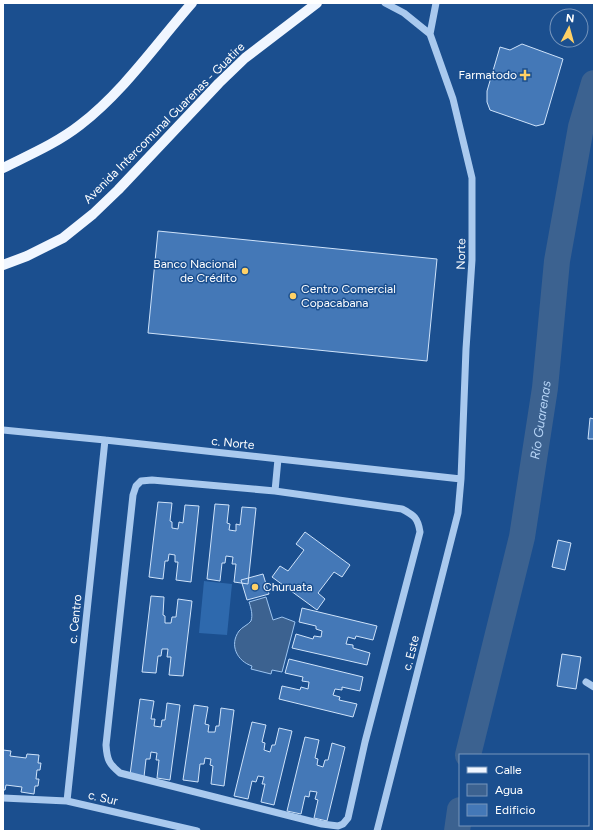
<svg xmlns="http://www.w3.org/2000/svg" width="597" height="834" viewBox="0 0 597 834" font-family="Figtree,sans-serif">
	<style>
		.green { fill: #2e69ad }
		.water { fill: #3c6290; stroke: #9cc4f0 }
		.lines { fill: none; stroke-linecap: round; stroke-linejoin: round }
		.river { stroke: #3c6290; stroke-width: 26 }
		.building { fill: #4478b7; stroke: #cfe3fa }
		.minor { stroke: #a9c9ee; stroke-width: 7 }
		.major { stroke: #f0f6ff; stroke-width: 10 }
		.poi-dot { fill: #ffd166; stroke: #1b4f8f; stroke-width: 1.5 }
		.labels { text-anchor: middle; dominant-baseline: central; stroke-width: 3; stroke-linejoin: round; paint-order: stroke }
		.poi-label { font-size: 12px; fill: #fff; stroke: #1b4f8f; text-anchor: end }
		.street-label { font-size: 12px; fill: #fff; stroke: #1b4f8f }
		.water-label { font-size: 13px; font-style: italic; fill: #b5d3f5; stroke: #1b4f8f }
	</style>
	<rect width="100%" height="100%" fill="#1b4f8f"/>
	<!-- green -->
	<path class="green" d="M204 581 232 584 227 635 199 633Z"/>
	<!-- water -->
	<path class="water" d="M266 597 273 620 282 617 295 622 282 672 272 670 271 674 251 669 252 666C237 661 229 645 239 631 242 627 248 625 251 621 253 615 251 608 249 602Z"/>
	<g class="lines">
		<!-- river -->
		<g class="river">
			<path id="s1" d="M468 755 522 537 545 388 557 261 581 127 594 83"/>
			<path d="M457 831 460 810"/>
		</g>
	</g>
	<!-- building -->
	<path class="building" d="M522 44 563 59 544 124 536 126 490 110 487 102V91L500 47 510 50Z
		M158 231 437 259 427 361 148 333Z
		M590 418 594 419V439H588Z
		M158 502 172 503 170 521 172 522V528L178 529 179 522 183 523 185 505 199 506 191 582 176 580 178 562H175V555L169 554 168 561H165L163 579 149 577Z
		M215 504 229 505 227 523 230 524 229 530 236 531V524L240 525 242 507 256 508 248 584 234 582 236 564H232L233 557 226 556 225 563H222L220 581 207 579Z
		M305 532 350 565 342 577 334 572 318 593 325 599 317 610 272 577 280 566 288 571 304 550 296 544Z
		M558 540 571 543 565 570 552 567Z
		M263 574 269 594 247 600 241 580Z
		M151 596 164 597 163 615 165 616V623H171L172 617H176L178 599 192 601 183 676 169 675 171 657H167L168 649H162L161 656H158L156 673 142 672Z
		M302 608 377 626 373 640 356 636 355 639 348 637 346 644 353 645V648L370 653 367 665 292 648 296 634 313 639 314 636 321 637 322 631 316 629V626L299 622Z
		M562 654 581 657 576 689 557 686Z
		M289 659 363 677 360 691 342 687V690L335 689 333 695 340 697 339 700 357 704 353 717 279 699 282 686 300 690 301 687 308 689 309 682 302 681 303 677 285 673Z
		M140 699 154 701 151 719H155L154 726 161 727 162 720H165L167 703 180 705 170 780 157 778 159 760H156L157 753 151 752 150 759H146L144 777 130 775Z
		M194 705 208 707 205 724 209 725 208 732H215L216 726H219L221 708 234 710 224 786 211 784 213 766 210 765 211 759 205 758 204 764H200L198 782 183 780Z
		M252 722 266 725 262 742 265 743 264 750 270 752 272 745H275L279 728 292 731 274 805 261 802 265 784H262L264 777 258 776 256 782 252 781 248 799 234 796Z
		M305 737 319 740 315 758 318 759 317 765 323 767 325 760H328L332 743 345 747 327 821 314 818 318 800 315 799 317 792 310 791 309 797 305 796 301 814 287 811Z
		M3 750 11 751 10 756 26 758 27 754 39 755 38 763H41L40 770H37L36 779H39L38 786H35L34 794 21 792 22 787 6 785 5 790H3Z"/>
	<g class="lines">
		<!-- minor -->
		<path class="minor" d="M385 3 404 13 430 34
			M430 34 436 3
			M3 430 105 440 461 479
			M152 480 275 491 402 509C414 515 418 518 420 532L365 742 348 818 343 824 338 826 322 824 120 773C109 764 107 760 106 745L133 495 136 486 141 481Z
			M275 491 278 459
			M586 682 594 687
			M3 798 67 801 197 831
			M67 801 105 440
			M377 831 458 513 461 479 466 349 472 260V178L453 99 430 34"/>
		<!-- major -->
		<path class="major" d="M3 168C29 155 57 143 80 125 124 91 156 44 192 3
			M3 265 27 256 63 238 93 214 118 190 219 83 245 58 317 3"/>
	</g>
	<!-- markers -->
	<g class="poi-dot">
		<path d="M523 69h4v4h4v4h-4v4h-4v-4h-4v-4h4z"/>
		<circle cx="245" cy="271" r="4"/>
		<circle cx="293" cy="296" r="4"/>
		<circle cx="255" cy="587" r="4"/>
	</g>
	<g class="labels">
		<!-- poi labels -->
		<g class="poi-label">
			<text x="517" y="75">Farmatodo</text>
			<text x="237" y="264">Banco Nacional<tspan x="237" dy="14">de Crédito</tspan></text>
			<text x="301" y="289" text-anchor="start">Centro Comercial<tspan x="301" dy="14">Copacabana</tspan></text>
			<text x="263" y="587" text-anchor="start">Churuata</text>
		</g>
		<!-- street labels -->
		<g class="street-label">
			<text transform="translate(164 123) rotate(-45)">Avenida Intercomunal Guarenas - Guatire</text>
			<text transform="translate(461 254) rotate(-89)">Norte</text>
			<text transform="translate(233 443) rotate(6)">c. Norte</text>
			<text transform="translate(75 619) rotate(-84)">c. Centro</text>
			<text transform="translate(411 653) rotate(-76)">c. Este</text>
			<text transform="translate(103 798) rotate(13)">c. Sur</text>
		</g>
		<!-- water labels -->
		<g class="water-label">
			<text stroke="none"><textPath href="#s1" startOffset="343">Río Guarenas</textPath></text>
		</g>
	</g>
	<!-- border -->
	<rect width="597" height="834" fill="none" stroke="#ffffff" stroke-width="8"/>
	<!-- legend -->
	<rect x="459" y="754" width="130" height="72" fill="#1b4f8f" stroke="#7695bc"/>
	<rect x="467" y="767" width="20" height="6" fill="#f0f6ff" stroke="#7695bc"/>
	<text x="495" y="774" font-size="12" fill="#ffffff">Calle</text>
	<rect x="467" y="784" width="20" height="12" fill="#3c6290" stroke="#7695bc"/>
	<text x="495" y="794" font-size="12" fill="#ffffff">Agua</text>
	<rect x="467" y="804" width="20" height="12" fill="#4478b7" stroke="#7695bc"/>
	<text x="495" y="814" font-size="12" fill="#ffffff">Edificio</text>
	<!-- north arrow -->
	<g transform="translate(569 28) rotate(6)"><circle r="19" fill="#1b4f8f" stroke="#7695bc"/>
	<path d="M0-3L7 15L0 10L-7 15Z" fill="#ffd166"/>
	<text y="-6" font-size="11" font-weight="bold" text-anchor="middle" fill="#ffffff">N</text>
	</g>
</svg>
